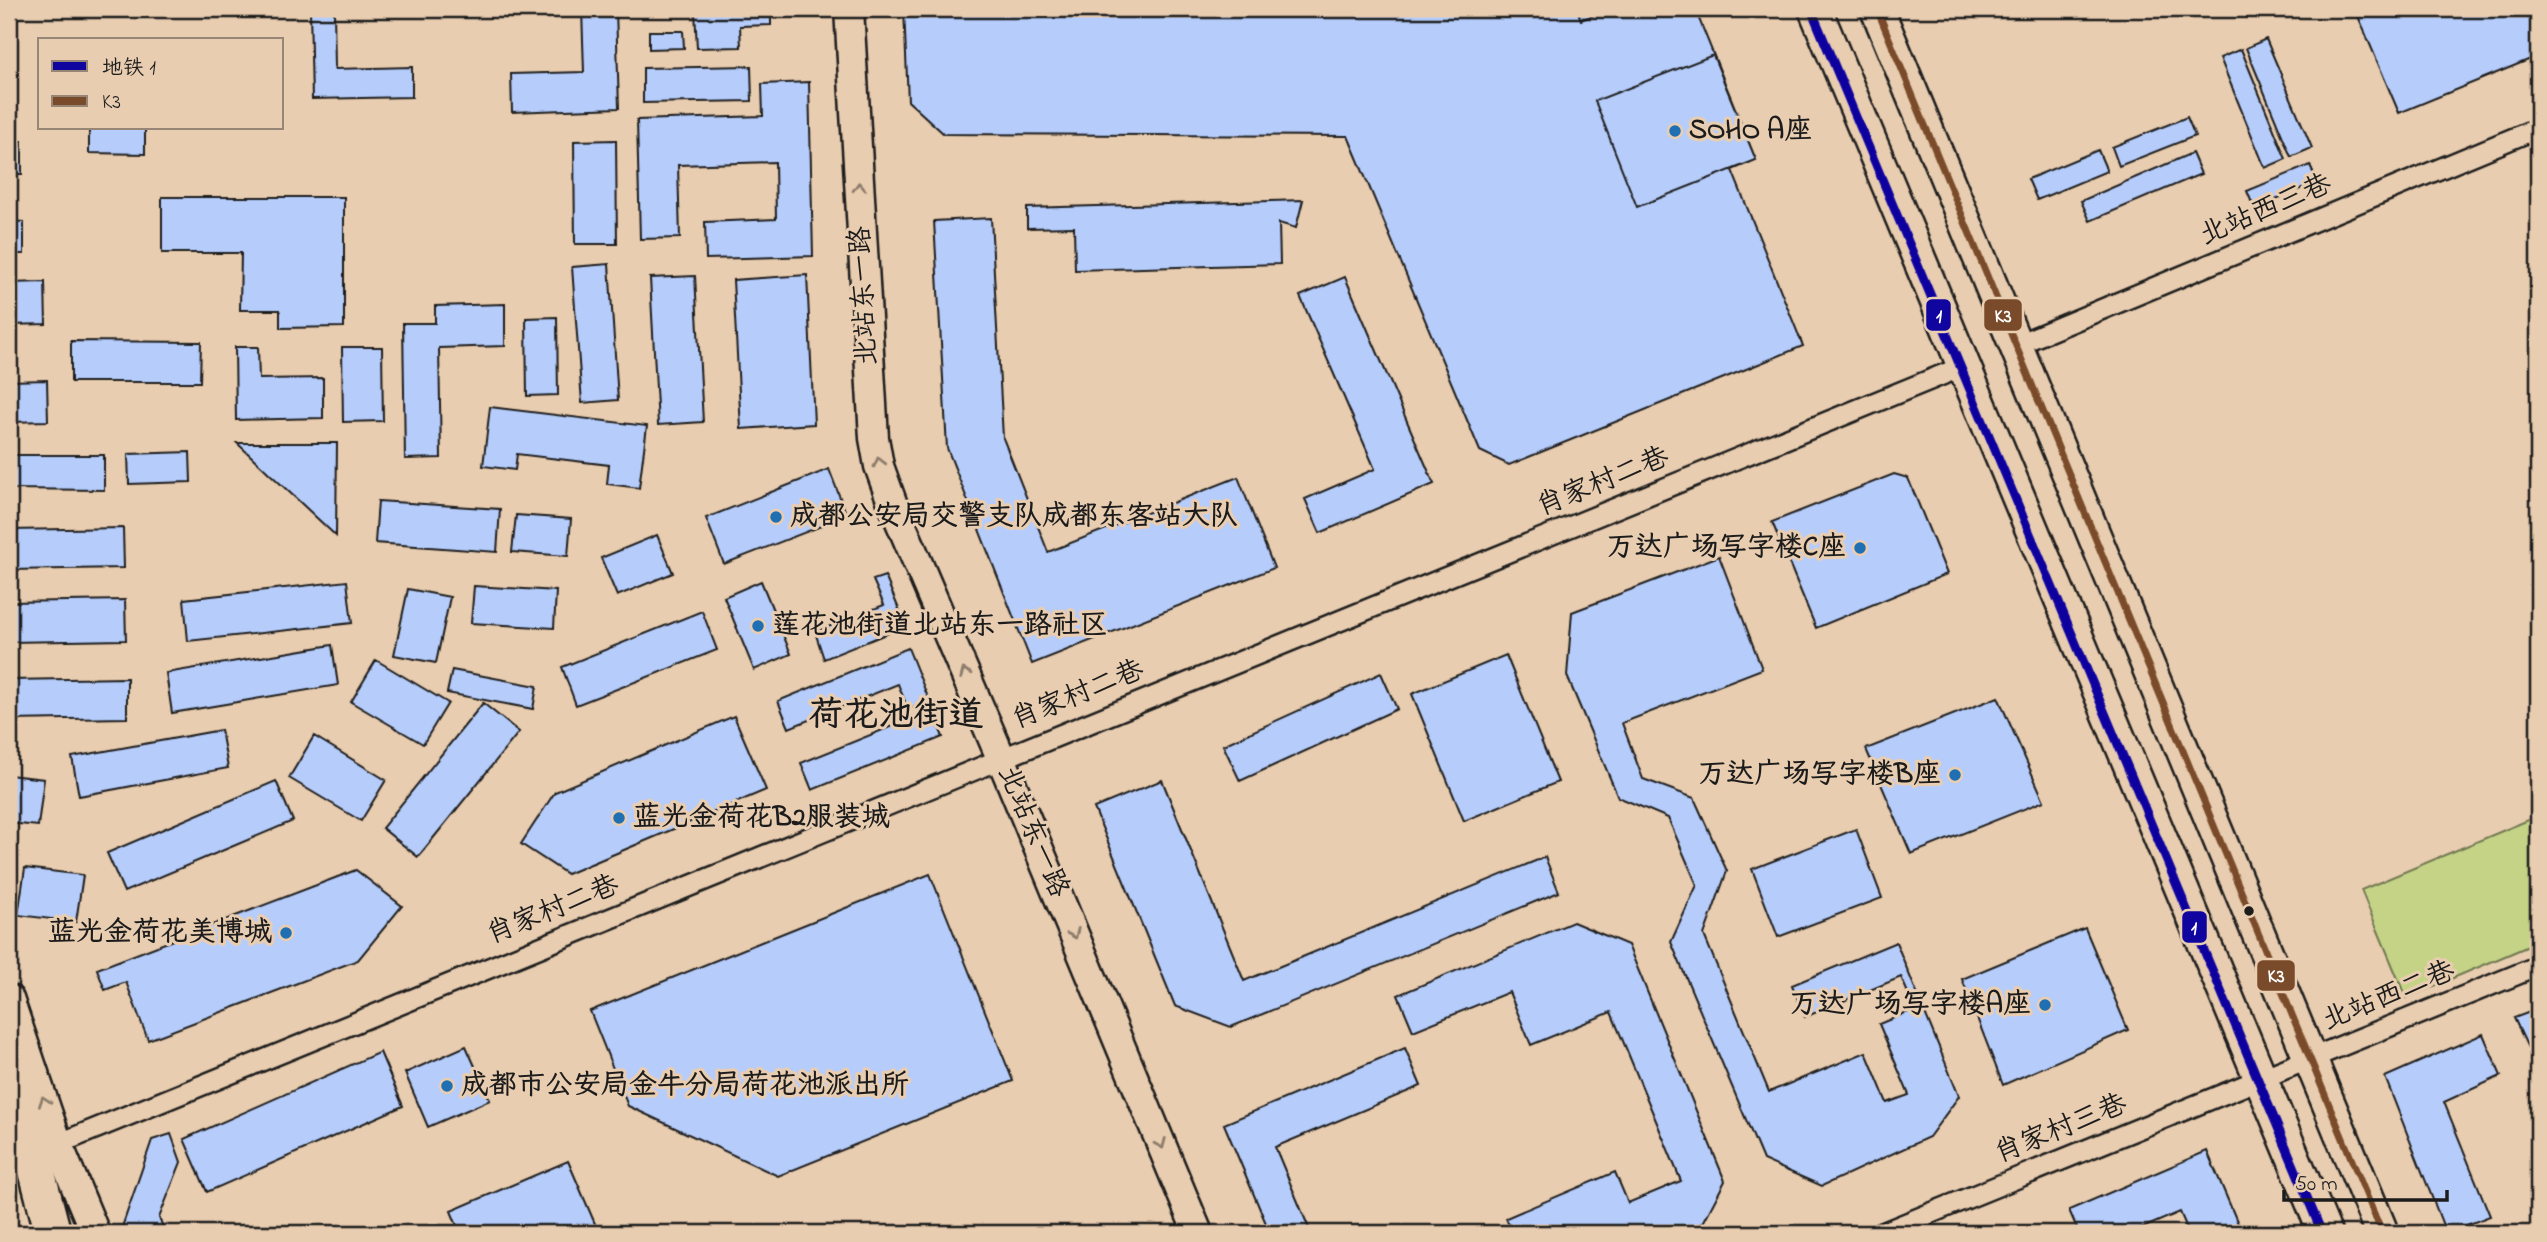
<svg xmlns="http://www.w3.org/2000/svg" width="2547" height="1242" viewBox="0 0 2547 1242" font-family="'Indie Flower','LXGW WenKai TC',sans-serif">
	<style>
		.green { fill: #c5d386; stroke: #707851; stroke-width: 2 }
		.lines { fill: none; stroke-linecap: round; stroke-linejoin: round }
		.stream { stroke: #658fa0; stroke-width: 6 }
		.building { fill: #b6cdfc; stroke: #1c1c1c; stroke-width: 2 }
		.street-casing { stroke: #1c1c1c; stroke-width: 24 }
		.secondary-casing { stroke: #1c1c1c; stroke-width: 33 }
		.primary-casing { stroke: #1c1c1c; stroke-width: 37 }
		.highway-casing { stroke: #1c1c1c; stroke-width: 40 }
		.street { stroke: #e9cdb0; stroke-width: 19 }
		.secondary { stroke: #e9cdb0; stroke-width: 28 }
		.primary { stroke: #e9cdb0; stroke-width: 32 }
		.highway { stroke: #e9cdb0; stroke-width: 35 }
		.bus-1-casing { stroke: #e9cdb0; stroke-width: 12 }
		.bus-1 { stroke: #7a4b2a; stroke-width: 7 }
		.metro-1-casing { stroke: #e9cdb0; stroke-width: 14 }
		.metro-1 { stroke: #10069f; stroke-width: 9 }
		.oneway { stroke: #8d7d6d }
		.poi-dot { fill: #1f6fb2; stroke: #e9cdb0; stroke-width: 2.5 }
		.bus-dot { fill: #1c1c1c; stroke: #e9cdb0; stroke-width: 2.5 }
		.labels { text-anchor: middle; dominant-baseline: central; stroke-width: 6; stroke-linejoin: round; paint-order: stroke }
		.poi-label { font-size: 28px; font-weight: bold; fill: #1c1c1c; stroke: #e9cdb0; text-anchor: start }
		.street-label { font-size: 28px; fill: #1c1c1c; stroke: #e9cdb0 }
		.district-label { font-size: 35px; font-weight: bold; fill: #1c1c1c; stroke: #e9cdb0 }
		.line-badge { stroke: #e9cdb0; stroke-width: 2.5 }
		.badge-label { font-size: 19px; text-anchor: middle; font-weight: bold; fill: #fff }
	</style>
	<rect width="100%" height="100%" fill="#e9cdb0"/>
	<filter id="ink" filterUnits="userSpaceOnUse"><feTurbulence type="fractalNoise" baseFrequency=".0143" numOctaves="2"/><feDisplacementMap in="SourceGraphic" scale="14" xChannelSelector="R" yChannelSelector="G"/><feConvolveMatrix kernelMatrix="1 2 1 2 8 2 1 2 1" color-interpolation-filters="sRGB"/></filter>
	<g filter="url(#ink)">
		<!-- green -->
		<path class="green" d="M2538 816V942L2406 998 2361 890Z"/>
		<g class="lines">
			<!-- stream -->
			<path class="stream" d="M9 1221 13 1233"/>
		</g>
		<!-- building -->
		<path class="building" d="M310 9H334L335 69 412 67V97L312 99Z
			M582 9H616L619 108 512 112 511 74 584 72Z
			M750 9H771V25L740 26 741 47 697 48 695 11Z
			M904 9H1695L1756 160 1732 170 1803 346 1509 465 1480 451 1348 136 944 134 908 101Z
			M1577 9H1609L1581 20Z
			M2355 9H2538V56L2399 113Z
			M649 31H683L684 48 649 49Z
			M2266 39 2312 148 2291 157 2246 48Z
			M2241 49 2286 159 2265 168 2220 58Z
			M1713 55 1756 160 1637 207 1595 101Z
			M751 66 752 101 643 103V68Z
			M809 82 813 256 706 259 705 222 776 219 775 162 678 165 680 238 640 239 637 120 763 116 762 84Z
			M2187 117 2195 136 2119 166 2112 147Z
			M89 128H145V154L89 153Z
			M616 140 617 244H575L574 141Z
			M9 141H22V174H9Z
			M2098 150 2107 171 2037 200 2028 179Z
			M2192 153 2201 174 2090 221 2081 201Z
			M2310 165 2317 182 2254 208 2247 191Z
			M162 197H344V327L280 328V310H240L241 253H162Z
			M1303 200 1296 228 1279 223 1280 264 1075 270 1074 227 1027 228V208Z
			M991 218 1003 438 1048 552 1238 477 1274 568 1032 664 947 448 934 221Z
			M9 221 24 222V254H9Z
			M609 264 618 400 582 403 572 267Z
			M807 275 814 424 741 429 733 280Z
			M695 276 703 422 658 425 650 278Z
			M1345 277 1434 484 1320 533 1305 499 1375 469 1300 296Z
			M45 282 46 324 9 325V283Z
			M505 304V346L439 348 441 458 405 459 403 323H435V306Z
			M557 317 558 395 527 396 526 318Z
			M71 341 201 342 200 382H71Z
			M235 347H258L259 379 323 378V418L236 420Z
			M342 347H382L383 421 343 422Z
			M47 380 48 421 9 422V381Z
			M490 407 647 426 639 488 607 484 609 465 517 454 515 470 483 466Z
			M237 443H337L336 536Z
			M190 452 191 482 129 484 128 454Z
			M9 455H104V490L9 489Z
			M829 469 847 516 724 564 706 518Z
			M1894 474 1908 478 1947 574 1816 628 1772 522Z
			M378 501 500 509 497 552 375 543Z
			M516 515 571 519 568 556 512 552Z
			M123 528 124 568 9 570V530Z
			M657 535 673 573 617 596 601 558Z
			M1719 556 1762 669 1622 723 1643 779 1694 798 1727 871 1704 935 1769 1092 1866 1052 1887 1103 1909 1095 1879 1024 1915 1009 1901 977 1805 1017 1792 985 1896 942 1959 1096 1929 1137 1822 1186 1763 1160 1671 942 1697 885 1668 818 1618 797 1567 676 1572 612Z
			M885 576 906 626 824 659 815 632 884 605 873 580Z
			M347 581 352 623 188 641 184 599Z
			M761 581 791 654 754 670 724 597Z
			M474 586 556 591 554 628 471 623Z
			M408 589 450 597 436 663 394 655Z
			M125 600 126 640 9 642V602Z
			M702 611 717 650 576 705 562 667Z
			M332 645 338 685 172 713 166 673Z
			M908 648 929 700 908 709 898 684 789 728 778 701Z
			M1506 655 1558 782 1464 821 1412 694Z
			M376 660 448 703 423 744 351 702Z
			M452 670 537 686 533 709 447 693Z
			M1381 673 1397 709 1240 781 1223 745Z
			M127 678V718L9 720V680Z
			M1998 697 2044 801 1911 854 1866 749Z
			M483 703 519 732 418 857 382 828Z
			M932 710 943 737 812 790 801 763Z
			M734 716 766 790 567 874 521 844 555 792Z
			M221 730 228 768 79 796 72 757Z
			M314 736 386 780 361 821 289 778Z
			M9 775 44 779 38 826 9 823Z
			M1162 780 1244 981 1545 857 1559 892 1231 1027 1175 1006 1094 808Z
			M276 781 293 821 124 892 107 853Z
			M1856 829 1882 898 1778 937 1752 869Z
			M25 868 83 875 76 922 18 915Z
			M356 870 402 906 358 960 148 1040 126 982 105 990 97 969Z
			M930 874 1013 1081 778 1176 628 1106 590 1011Z
			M1573 922 1628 945 1725 1181 1703 1223 1678 1233H1512L1506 1218 1615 1172 1628 1203 1681 1181 1611 1012 1531 1045 1509 992 1413 1031 1398 995Z
			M2085 928 2128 1030 2003 1085 1962 979Z
			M2538 1009V1064L2536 1065 2514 1018Z
			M2483 1034 2501 1076 2444 1102 2490 1216 2446 1233 2385 1077Z
			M466 1046 490 1100 428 1127 405 1073Z
			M1405 1048 1421 1086 1275 1147 1311 1233H1270L1224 1124Z
			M380 1052 403 1106 207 1192 184 1139Z
			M171 1134 181 1162 159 1218 166 1233H120L152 1140Z
			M2207 1151 2242 1233H2189L2180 1212 2131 1233H2079L2069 1210Z
			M568 1161 599 1233H460L451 1211Z"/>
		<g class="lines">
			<!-- street casing -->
			<g class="street-casing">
				<path id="street" d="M2016 345 2538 128
					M58 1144 1964 366
					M1882 1233 2538 966"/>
			</g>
			<!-- secondary casing -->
			<g class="secondary-casing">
				<path id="secondary" d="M849 9 874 438 879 466 893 505 1001 758 1198 1233
					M9 999 58 1144 95 1233"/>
			</g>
			<!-- primary casing -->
			<g class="primary-casing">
				<path id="primary" d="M1815 9 2325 1233
					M1877 9 2382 1233"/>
			</g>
			<!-- highway casing -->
			<g class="highway-casing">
				<path id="highway" d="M9 1080 34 1161 53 1233"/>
			</g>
			<!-- street -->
			<use href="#street" class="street"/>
			<!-- secondary -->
			<use href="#secondary" class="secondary"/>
			<!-- primary -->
			<use href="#primary" class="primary"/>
			<!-- highway -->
			<use href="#highway" class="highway"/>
			<!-- bus-1 casing -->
			<g class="bus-1-casing">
				<path id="bus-1" d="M1877 9 2382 1233"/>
			</g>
			<!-- bus-1 -->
			<use href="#bus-1" class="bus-1"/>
			<!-- metro-1 casing -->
			<g class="metro-1-casing">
				<path id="metro-1" d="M1811 9 2322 1233"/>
			</g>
			<!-- metro-1 -->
			<use href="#metro-1" class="metro-1"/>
		</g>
		<!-- one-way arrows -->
		<defs><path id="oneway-chevron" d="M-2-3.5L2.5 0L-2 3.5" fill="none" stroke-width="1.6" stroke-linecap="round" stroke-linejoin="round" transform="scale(1.75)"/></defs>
		<g class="oneway">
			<use href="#oneway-chevron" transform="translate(859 187) rotate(-93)"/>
			<use href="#oneway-chevron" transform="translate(879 462) rotate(-104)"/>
			<use href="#oneway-chevron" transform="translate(965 673) rotate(-113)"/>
			<use href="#oneway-chevron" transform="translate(1074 934) rotate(67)"/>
			<use href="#oneway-chevron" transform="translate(44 1101) rotate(-109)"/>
			<use href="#oneway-chevron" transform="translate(1161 1144) rotate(67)"/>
		</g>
	</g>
	<!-- markers -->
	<g class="poi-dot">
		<circle cx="1675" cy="131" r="7"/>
		<circle cx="776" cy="517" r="7"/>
		<circle cx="1860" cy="548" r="7"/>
		<circle cx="758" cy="626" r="7"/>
		<circle cx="1955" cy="775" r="7"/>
		<circle cx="619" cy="818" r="7"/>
		<circle cx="286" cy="933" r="7"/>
		<circle cx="2045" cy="1005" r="7"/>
		<circle cx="447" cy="1086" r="7"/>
	</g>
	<circle class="bus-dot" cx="2249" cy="911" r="6"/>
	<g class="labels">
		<!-- poi labels -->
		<g class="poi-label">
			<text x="1689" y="131">SOHO A座</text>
			<text x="790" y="517">成都公安局交警支队成都东客站大队</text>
			<text x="1846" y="548" text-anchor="end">万达广场写字楼C座</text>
			<text x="772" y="626">莲花池街道北站东一路社区</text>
			<text x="1941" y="775" text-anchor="end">万达广场写字楼B座</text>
			<text x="633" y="818">蓝光金荷花B2服装城</text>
			<text x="272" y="933" text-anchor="end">蓝光金荷花美博城</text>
			<text x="2031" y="1005" text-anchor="end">万达广场写字楼A座</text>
			<text x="461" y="1086">成都市公安局金牛分局荷花池派出所</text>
		</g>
		<!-- street labels -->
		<g class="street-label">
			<text transform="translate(2266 211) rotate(-23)">北站西三巷</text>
			<text transform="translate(865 296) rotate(-93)">北站东一路</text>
			<text transform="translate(1603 483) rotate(-22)">肖家村二巷</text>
			<text transform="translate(1078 696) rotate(-22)">肖家村二巷</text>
			<text transform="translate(1032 832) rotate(67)">北站东一路</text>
			<text transform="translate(553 911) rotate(-22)">肖家村二巷</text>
			<text transform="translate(2389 997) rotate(-22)">北站西二巷</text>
			<text transform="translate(2061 1130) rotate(-22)">肖家村三巷</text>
		</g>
		<!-- district labels -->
		<g class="district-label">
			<text x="896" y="716">荷花池街道</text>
		</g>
	</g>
	<g class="line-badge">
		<rect x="1925" y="298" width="27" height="34" rx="7" fill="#10069f"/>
		<rect x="1983" y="298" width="40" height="34" rx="7" fill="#7a4b2a"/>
		<rect x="2181" y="910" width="27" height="34" rx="7" fill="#10069f"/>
		<rect x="2256" y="959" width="40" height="33" rx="7" fill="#7a4b2a"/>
	</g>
	<g class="badge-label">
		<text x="1939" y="322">1</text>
		<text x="2003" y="322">K3</text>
		<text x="2194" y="934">1</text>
		<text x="2276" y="982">K3</text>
	</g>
	<!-- margin -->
	<rect width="2547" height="1242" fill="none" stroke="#e9cdb0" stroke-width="35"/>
	<rect x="18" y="18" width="2512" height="1207" fill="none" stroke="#1c1c1c" stroke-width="2.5" filter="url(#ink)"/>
	<!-- legend -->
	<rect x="38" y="38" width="245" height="91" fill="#e9cdb0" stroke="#978675" stroke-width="2"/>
	<rect x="52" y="61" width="35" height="10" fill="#10069f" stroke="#978675" stroke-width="2"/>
	<text x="102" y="74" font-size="21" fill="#1c1c1c">地铁 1</text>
	<rect x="52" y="96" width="35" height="10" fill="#7a4b2a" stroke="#978675" stroke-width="2"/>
	<text x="102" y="108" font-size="21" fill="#1c1c1c">K3</text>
	<!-- scale -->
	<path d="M2284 1190v10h163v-10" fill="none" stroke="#1c1c1c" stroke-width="3.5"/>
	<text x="2295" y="1190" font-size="21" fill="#1c1c1c" stroke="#e9cdb0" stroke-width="5" paint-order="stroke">50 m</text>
</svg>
